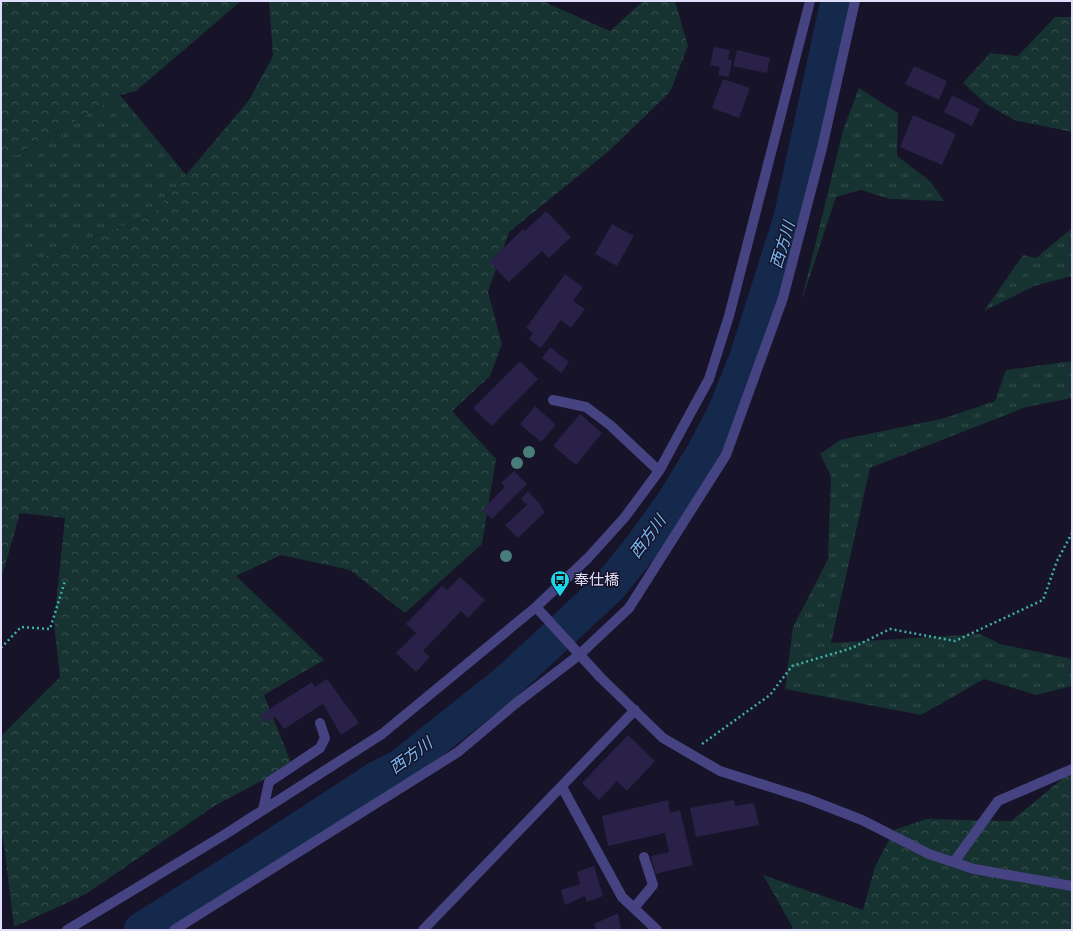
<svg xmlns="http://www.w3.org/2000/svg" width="1073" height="931" viewBox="0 0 1073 931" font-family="Signika,'Noto Sans JP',sans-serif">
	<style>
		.grass { fill: url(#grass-tufts) }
		.forest { fill: url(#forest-crowns) }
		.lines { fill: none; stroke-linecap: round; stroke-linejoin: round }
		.river { stroke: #14294b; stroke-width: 35 }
		.building { fill: #292147 }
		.path { stroke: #3cb1aa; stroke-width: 2.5; stroke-dasharray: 2 3; stroke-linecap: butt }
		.minor { stroke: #454382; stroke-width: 10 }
		.tree { fill: #477e79 }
		.labels { text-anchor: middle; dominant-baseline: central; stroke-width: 3; stroke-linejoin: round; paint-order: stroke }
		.poi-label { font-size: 15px; fill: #e1ddfc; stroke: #171328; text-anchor: start }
		.water-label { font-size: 16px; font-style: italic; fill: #75b8f2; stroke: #171328 }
	</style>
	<defs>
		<pattern id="grass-tufts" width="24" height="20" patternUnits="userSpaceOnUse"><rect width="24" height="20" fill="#163231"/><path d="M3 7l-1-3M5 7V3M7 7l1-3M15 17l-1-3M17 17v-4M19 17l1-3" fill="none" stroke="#384f50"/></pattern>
		<pattern id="forest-crowns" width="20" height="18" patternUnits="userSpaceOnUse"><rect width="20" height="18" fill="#163231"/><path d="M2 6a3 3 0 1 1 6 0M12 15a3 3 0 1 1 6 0" fill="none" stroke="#384f50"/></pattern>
	</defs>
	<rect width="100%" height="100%" fill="#171328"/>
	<!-- grass -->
	<path class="grass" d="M859 88 898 113 897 156 930 181 944 201 890 199 861 190 836 197 801 303 843 130Z
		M120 95 186 175 153 214 1 274V164Z
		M1072 228V276L1034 286 984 311 1023 255 1036 258Z
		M1072 361V398L1026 407 870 468 831 643 980 634 1000 644 1072 659V686L1036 695 984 679 921 715 785 689 793 627 828 559 831 476 820 454 840 440 945 418 995 401 1006 370Z"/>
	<!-- forest -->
	<path class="forest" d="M1 1H241L136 91 120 95 1 164Z
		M269 1H542L610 31 643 1H675L688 46 670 92 609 151 509 232 488 292 502 344 490 376 452 411 496 459 482 544 405 613 350 570 281 555 236 576 324 660 264 695 292 765 216 805 86 894 14 927 4 845 1 833V736L60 677 54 623 65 518 20 513 1 580V274L153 214 249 100 273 56Z
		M1055 17H1072V132L1014 120 986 104 963 83 990 53 1018 56Z
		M1072 771V930H790L793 928 763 875 863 910 875 867 894 830 926 819 1011 821Z"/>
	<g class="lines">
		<!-- river -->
		<path class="river" d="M141 930 257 857 378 778 400 767 507 682 609 587 642 546 673 503 704 452 724 414 746 360 791 218 838 1"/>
	</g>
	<!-- building -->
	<path class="building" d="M714 47 730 50 728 59 732 60 729 77 718 75 720 67 710 65Z
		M737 50 770 58 767 73 733 66Z
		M914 66 947 81 939 100 905 84Z
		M723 79 750 88 739 118 712 108Z
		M952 95 980 109 972 126 944 112Z
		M913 115 956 134 942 165 900 147Z
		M546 211 571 237 549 258 542 251 509 282 489 262 523 229 525 231Z
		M612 224 634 236 617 266 595 254Z
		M565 274 583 287 573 301 585 309 571 328 561 320 541 348 529 339 533 333 526 328Z
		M550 347 569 362 561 373 542 358Z
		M520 361 538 379 492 426 473 408Z
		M535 406 556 425 541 442 520 424Z
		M580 414 602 433 576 465 553 446Z
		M514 471 527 484 492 519 482 510 505 487 501 483Z
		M528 491 541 505 540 506 545 512 518 538 505 525 527 505 521 499Z
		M460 577 485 600 468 618 461 611 423 651 430 657 416 672 396 653 416 633 406 624 442 586 447 590Z
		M327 679 359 723 341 735 323 704 284 729 275 717 265 723 260 715 312 682 315 687Z
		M628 735 655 761 627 791 617 781 599 800 582 783Z
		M668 800 670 813 680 810 693 865 655 874 651 856 669 852 665 833 608 846 602 816Z
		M734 800 735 806 754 803 759 825 696 837 690 808Z
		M594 866 603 896 587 902 585 896 565 905 561 890 580 884 577 872Z
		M618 913 621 930H596L594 924Z"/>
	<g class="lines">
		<!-- path -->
		<path class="path" d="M1 648 21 627 50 629 65 581
			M702 744 770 695 792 666 852 648 890 629 955 641 1043 600 1057 561 1072 533"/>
		<!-- minor -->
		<path class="minor" d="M553 400 586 407 610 425 659 471
			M536 607 601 678 663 738 720 771 808 799 862 820 929 854 974 869 1072 886
			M562 787 622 897 657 930
			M263 810 269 782 320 748 325 738 320 723
			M954 862 998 801 1072 769
			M634 908 653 885 644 857
			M67 930 224 835 382 734 536 607 588 558 625 517 659 471 709 379 729 316 810 1
			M174 930 458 752 515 704 579 655 629 608 726 455 783 298 822 148 855 1
			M423 930 635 710"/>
	</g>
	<!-- trees -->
	<g class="tree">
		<circle cx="529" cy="452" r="6"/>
		<circle cx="517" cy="463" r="6"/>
		<circle cx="506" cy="556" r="6"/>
	</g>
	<!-- icons -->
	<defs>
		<g id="bus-pin" transform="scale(1)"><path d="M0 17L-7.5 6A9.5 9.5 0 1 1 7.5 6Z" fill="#1cd4e9" stroke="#171328"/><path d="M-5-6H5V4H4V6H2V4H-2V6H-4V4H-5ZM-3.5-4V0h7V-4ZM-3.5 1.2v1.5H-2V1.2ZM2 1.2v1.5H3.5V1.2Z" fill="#111"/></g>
	</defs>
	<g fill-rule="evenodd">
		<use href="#bus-pin" x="560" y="580"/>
	</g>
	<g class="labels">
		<!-- poi labels -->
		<g class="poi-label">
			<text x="574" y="580">奉仕橋</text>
		</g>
		<!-- water labels -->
		<g class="water-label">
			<text transform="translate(783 245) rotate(-73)">西方川</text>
			<text transform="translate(648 537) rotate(-53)">西方川</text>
			<text transform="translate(411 756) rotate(-36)">西方川</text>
		</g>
	</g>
	<!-- border -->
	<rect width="1073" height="931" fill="none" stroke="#e1ddfc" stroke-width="4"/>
</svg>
